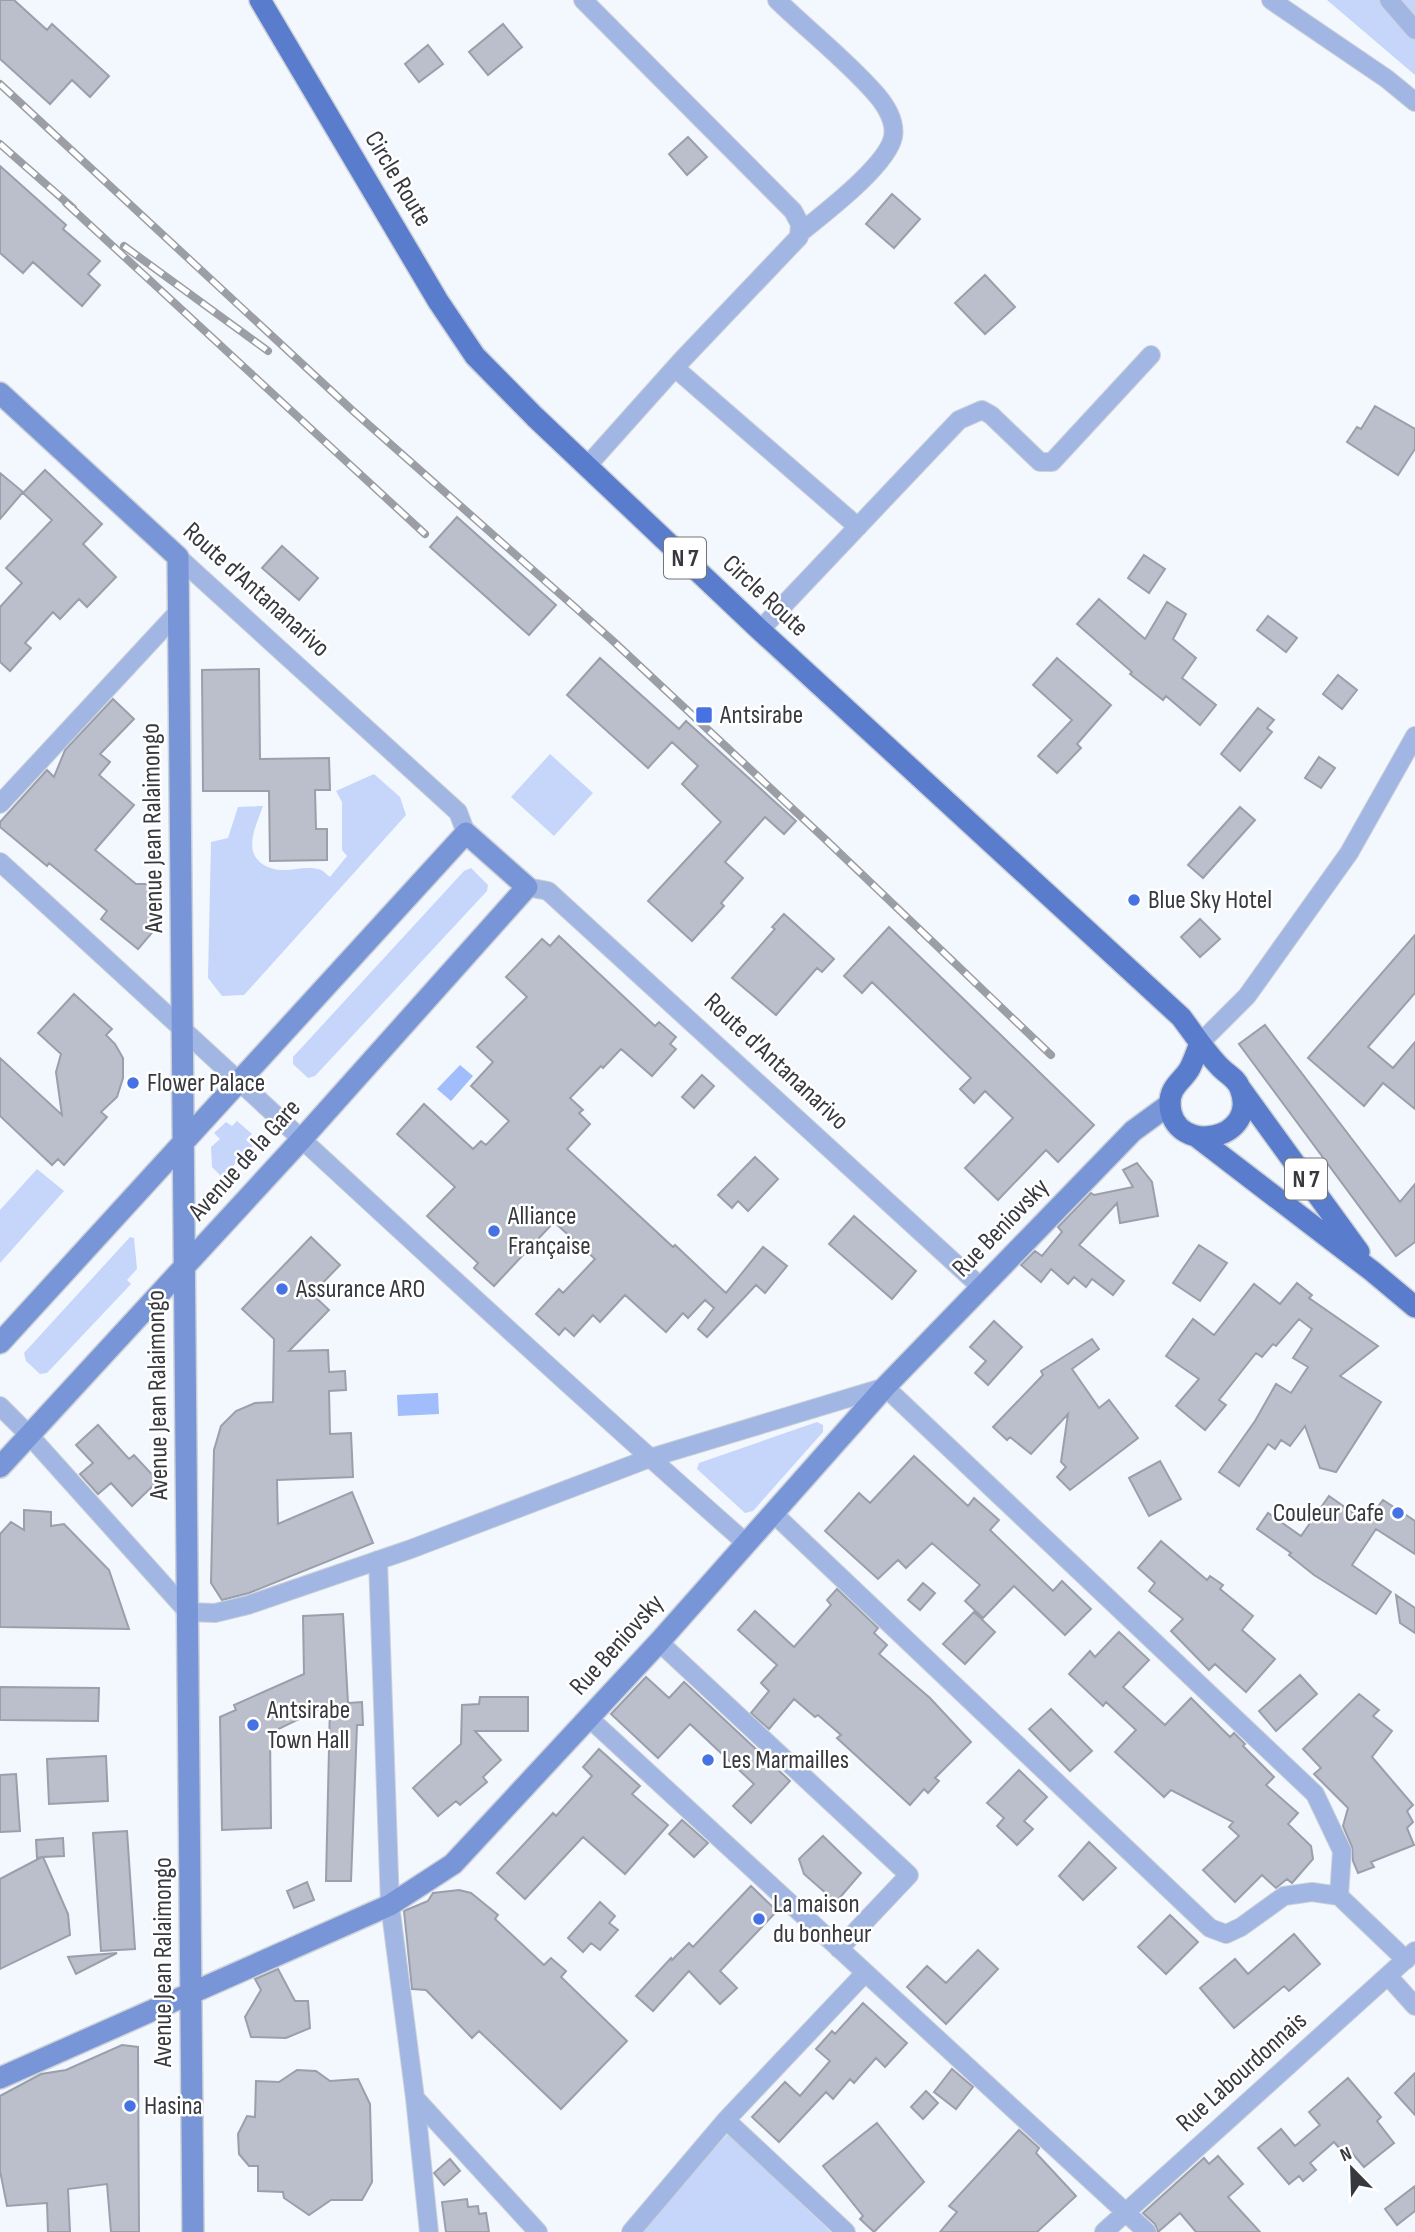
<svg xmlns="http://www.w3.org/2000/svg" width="1415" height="2232" viewBox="0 0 1415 2232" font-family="'Sofia Sans Condensed',sans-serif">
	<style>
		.green { fill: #c5d6fa }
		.water { fill: #a1bdfb }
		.building { fill: #babfcb; stroke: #9a9fab; stroke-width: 2 }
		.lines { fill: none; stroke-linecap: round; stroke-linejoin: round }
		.street-casing { stroke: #cdd1d8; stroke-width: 20 }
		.secondary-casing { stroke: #cdd1d8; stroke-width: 24 }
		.primary-casing { stroke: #cdd1d8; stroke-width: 24 }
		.street { stroke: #a1b6e3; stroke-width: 18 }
		.secondary { stroke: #7795d7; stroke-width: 21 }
		.primary { stroke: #5a7ccd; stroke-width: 21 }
		.rail-casing { stroke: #9b9ea4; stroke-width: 8 }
		.rail { stroke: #fff; stroke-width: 5; stroke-dasharray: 16; stroke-linecap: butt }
		.poi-dot { fill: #4672e4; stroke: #fff; stroke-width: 2.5 }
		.labels { text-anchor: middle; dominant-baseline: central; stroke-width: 5; stroke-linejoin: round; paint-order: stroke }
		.shield { fill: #fff; stroke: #737478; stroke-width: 2 }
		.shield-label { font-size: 24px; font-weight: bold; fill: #37393e }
		.street-label { font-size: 26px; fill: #37393e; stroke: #fff }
		.poi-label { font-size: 26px; fill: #37393e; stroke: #fff; text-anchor: start }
	</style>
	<rect width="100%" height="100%" fill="#f3f7fe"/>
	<!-- green -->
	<path class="green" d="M1327 0H1415V75Z
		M550 754 593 793 554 836 511 797Z
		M374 774 400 797 406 815 244 995 222 996 208 978 211 842 228 838 238 807 263 806C257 824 243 849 261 863 281 878 303 863 321 870 324 871 327 875 330 877L347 856 342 850V802L336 791Z
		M471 868 488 885 487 891 315 1076 308 1078 293 1064V1057L464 871Z
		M237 1121 252 1134 246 1140 253 1146 222 1177 212 1167 211 1147 220 1139 214 1133 226 1122 232 1126Z
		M37 1169 64 1191 0 1263V1210Z
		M130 1237 134 1238 137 1269 127 1280 131 1284 47 1373 40 1374 26 1361 24 1353Z
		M817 1422 823 1425V1432L753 1511 745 1513 697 1469 699 1463Z
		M728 2134 831 2232H635Z"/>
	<!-- water -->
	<path class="water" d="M460 1065 473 1076 451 1101 437 1089Z
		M438 1393 439 1414 398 1416 397 1395Z"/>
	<!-- building -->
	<path class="building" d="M0 0H14L47 30 52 24 109 76 90 97 72 80 50 104 0 59Z
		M503 24 522 47 488 75 469 52Z
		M428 45 443 64 419 82 405 64Z
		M688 137 707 157 687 175 669 154Z
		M0 166 66 225 63 229 100 261 88 274 100 285 82 306 33 262 23 273 0 253Z
		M892 194 920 219 894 248 866 224Z
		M985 275 1015 307 985 334 955 303Z
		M1375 406 1415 429V449L1398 475 1347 442 1357 427 1361 429Z
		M45 470 102 524 83 544 116 577 87 607 79 599 60 619 53 612 25 643 31 648 10 671 0 662V607L22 583 6 568 52 520 23 493Z
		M0 473 23 492 0 519Z
		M457 517 556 605 529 635 430 547Z
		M282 546 318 578 299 600 262 568Z
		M1144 555 1165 569 1149 593 1128 578Z
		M1099 599 1145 639 1167 602 1186 614 1173 639 1196 658 1182 678 1216 705 1200 725 1166 696 1163 700 1130 674 1132 672 1077 624Z
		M1268 616 1297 638 1286 652 1257 630Z
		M600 658 679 729 686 721 796 821 784 834 765 817 725 862 743 878 721 903 724 906 692 941 648 901 721 822 682 784 698 766 672 742 648 768 567 695Z
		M1057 658 1111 705 1077 744 1081 748 1057 773 1038 756 1072 720 1033 685Z
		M259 669 260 759 329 758 330 790H315L316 829H327V860L270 861 269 791H203L202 670Z
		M1338 675 1357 690 1342 709 1323 694Z
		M113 699 134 719 100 754 110 762 99 775 134 805 95 850 136 884H149V923L156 928 138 949 101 919 107 911 49 863 47 866 0 827V822L47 770 54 777 65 750Z
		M1258 708 1274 720 1267 728 1272 732 1240 771 1221 754Z
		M1319 757 1335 768 1321 788 1305 778Z
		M1240 807 1255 820 1203 878 1188 865Z
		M784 914 834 959 822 972 817 968 776 1015 732 978 775 929 772 927Z
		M1200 919 1220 939 1200 957 1181 937Z
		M889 927 1094 1125 1058 1162 1046 1150 998 1200 965 1168 1013 1118 985 1091 974 1103 960 1089 971 1078 872 982 862 993 844 976Z
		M1415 935V993L1368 1047 1393 1068 1415 1042V1109L1383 1083 1364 1106 1308 1058Z
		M559 936 655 1026 659 1022 676 1037 670 1044 676 1049 652 1076 621 1049 603 1068 601 1066 570 1098 583 1110 579 1113 590 1124 567 1149 673 1247 675 1245 726 1293 763 1247 787 1266 765 1293 756 1285 707 1337 698 1329 714 1308 705 1300 688 1318 683 1313 666 1332 625 1295 600 1322 593 1315 574 1336 565 1328 559 1335 536 1314 559 1289 563 1293 595 1259 554 1222 494 1286 474 1268 478 1263 427 1216 455 1187 397 1134 424 1104 473 1149 481 1141 486 1145 509 1121 471 1086 493 1062 477 1047 527 997 506 977 542 939 550 946Z
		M74 994 112 1029 106 1035 115 1044 123 1058V1078L117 1097 101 1112 107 1117 64 1165 58 1159 52 1165 0 1116V1058L62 1115 56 1072 61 1054 38 1033Z
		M1265 1025 1400 1202 1415 1184V1242L1396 1256 1239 1044Z
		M702 1075 714 1086 694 1108 682 1097Z
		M755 1157 778 1179 748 1211 738 1201 732 1208 718 1195Z
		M1137 1163 1152 1182 1158 1216 1120 1223 1117 1203 1079 1245 1124 1281 1113 1295 1092 1279 1086 1287 1074 1277 1068 1284 1051 1269 1041 1282 1021 1265 1035 1251 1042 1256 1062 1232 1058 1227 1091 1193 1094 1195 1133 1187 1123 1170Z
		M854 1216 916 1271 892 1299 829 1244Z
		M311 1237 340 1265 312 1294 329 1310 289 1351 328 1350 329 1372 345 1371 346 1390 329 1391 330 1434 351 1433 353 1477 277 1480 278 1524 352 1492 373 1543 249 1593 222 1600 211 1583 214 1450 221 1426 236 1411 255 1403 273 1402 274 1339 242 1309Z
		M1199 1245 1227 1263 1200 1301 1173 1283Z
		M1297 1283 1312 1295 1309 1298 1378 1346 1340 1376 1381 1402 1336 1472 1320 1468 1305 1426 1290 1446 1281 1440 1275 1449 1268 1444 1239 1486 1219 1472 1255 1421 1276 1384 1291 1393 1308 1367 1293 1358 1312 1329 1299 1319 1276 1346 1273 1344 1262 1357 1256 1353 1219 1400 1226 1405 1205 1430 1176 1406 1199 1379 1166 1356 1193 1319 1214 1335 1254 1284 1280 1304Z
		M994 1321 1022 1347 988 1385 975 1373 986 1361 970 1347Z
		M1092 1339 1099 1349 1072 1369 1099 1408 1109 1400 1138 1438 1070 1490 1057 1477 1066 1467 1061 1462 1068 1414 1031 1454 1010 1437 1007 1440 993 1427 1043 1375 1041 1371Z
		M98 1425 129 1459 134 1455 158 1481 132 1506 111 1483 98 1494 80 1474 93 1463 76 1445Z
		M914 1456 968 1506 974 1498 999 1520 990 1530 1053 1591 1062 1581 1091 1609 1065 1635 1014 1586 983 1618 965 1601 980 1585 932 1543 906 1568 898 1560 878 1579 825 1531 859 1493 870 1503Z
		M1160 1461 1181 1499 1149 1516 1129 1478Z
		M1329 1496 1366 1522 1383 1500 1415 1521V1554L1376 1529 1352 1565 1391 1592 1376 1614 1314 1575 1289 1555 1291 1553 1257 1529 1268 1513 1301 1536Z
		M24 1510 51 1512V1526L64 1524 109 1570 129 1629 0 1627V1534L11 1522 24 1530Z
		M1161 1541 1207 1580 1210 1576 1223 1585 1220 1589 1253 1616 1242 1630 1275 1659 1246 1692 1215 1664 1209 1670 1171 1631 1183 1619 1149 1591 1155 1583 1138 1568Z
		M923 1583 935 1593 920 1610 908 1600Z
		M837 1589 878 1628 874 1633 887 1645 879 1654 930 1698 971 1742 935 1778 939 1781 928 1793 924 1789 910 1805 837 1738 841 1735 818 1715 815 1717 794 1699 769 1729 751 1713 769 1691 761 1683 777 1665 738 1630 755 1611 794 1647 831 1605 827 1600Z
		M1396 1595 1415 1608V1633L1400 1623Z
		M974 1612 995 1632 965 1664 943 1644Z
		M343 1614 348 1703 362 1702 363 1725H357L351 1881H326L330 1704 270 1733 271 1828 222 1830 220 1717 236 1710 234 1705 304 1674 303 1616Z
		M1119 1632 1149 1660 1123 1687 1165 1725 1191 1698 1230 1737 1234 1733 1245 1744 1243 1746 1274 1777 1266 1785 1298 1813 1288 1824 1311 1846 1313 1859 1292 1883 1287 1879 1276 1888 1262 1875 1235 1902 1203 1870 1239 1836 1229 1827 1233 1822 1171 1790 1164 1797 1115 1752 1136 1730 1106 1702 1103 1706 1069 1674 1090 1651 1095 1657Z
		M1300 1675 1317 1694 1276 1731 1259 1711Z
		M646 1677 669 1698 684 1682 790 1781 751 1823 733 1806 754 1784 690 1724 658 1758 611 1714Z
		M0 1687 99 1688 98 1721 0 1720Z
		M1359 1694 1379 1710 1373 1716 1392 1731 1372 1757 1413 1805 1407 1811 1413 1822 1407 1828 1414 1845 1371 1862 1374 1867 1358 1873 1353 1861 1352 1847 1343 1826 1348 1808 1314 1774 1321 1768 1303 1749Z
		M480 1697H528V1731H475L501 1760 483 1777 487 1782 460 1805 456 1801 438 1816 413 1788 461 1744 462 1705 479 1704Z
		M1051 1709 1092 1751 1070 1771 1029 1729Z
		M599 1749 640 1786 632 1794 668 1825 625 1874 583 1837 525 1899 497 1873 553 1813 556 1816 592 1776 583 1767Z
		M106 1756 108 1801 49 1804 47 1759Z
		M1019 1770 1047 1797 1024 1821 1033 1829 1017 1845 997 1826 1004 1818 987 1803Z
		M16 1774 20 1831 0 1832V1775Z
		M682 1820 708 1843 694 1857 669 1834Z
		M127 1831 135 1949 101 1951 93 1833Z
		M823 1836 861 1873 836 1902 804 1874 799 1859Z
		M63 1838 64 1856 43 1857 68 1914 70 1935 0 1969V1879L42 1857 37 1858 36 1840Z
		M1089 1842 1116 1868 1083 1900 1059 1876Z
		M307 1882 314 1900 294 1908 287 1891Z
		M751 1886 777 1911 720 1971 737 1988 720 2004 689 1971 653 2011 636 1996 671 1958 672 1960 689 1943 693 1947Z
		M459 1890 471 1893 498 1915 495 1919 544 1965 551 1958 566 1971 561 1977 627 2041 561 2109 479 2031 472 2038 426 1990 412 1989 404 1911 428 1901 433 1893Z
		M600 1902 615 1916 609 1923 618 1930 600 1950 591 1943 583 1952 568 1938Z
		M1170 1915 1198 1942 1166 1974 1138 1947Z
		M1294 1934 1320 1964 1289 1991 1284 1986 1234 2028 1200 1988 1235 1959 1248 1974Z
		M978 1950 998 1969 946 2024 907 1987 927 1966 946 1983Z
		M117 1953 76 1974 68 1957Z
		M278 1969 295 2001H308L310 2028 286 2038 251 2037 245 2017 261 1990 255 1979Z
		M863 2003 907 2043 885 2067 876 2058 854 2083 850 2079 833 2099 826 2092 779 2142 752 2117 785 2082 800 2096 830 2061 816 2049 832 2031 835 2034Z
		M122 2045 138 2047 139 2232H111L107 2184 68 2189 70 2232H48L47 2203 7 2206 0 2171V2096L41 2074 66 2070Z
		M952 2069 973 2087 956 2109 934 2092Z
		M297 2070 316 2071 330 2081 358 2079 370 2104 372 2182 362 2200H331L309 2215 284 2198 283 2192 258 2191V2166H249L239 2154 238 2134 247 2116 255 2117 256 2081 279 2082Z
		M1415 2073V2115L1395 2093Z
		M1348 2078 1381 2117 1377 2121 1394 2143 1364 2167 1346 2146 1341 2150 1334 2142 1310 2163 1316 2170 1303 2181 1299 2176 1289 2184 1258 2148 1281 2129 1295 2146 1320 2125 1309 2112Z
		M926 2091 938 2103 923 2119 911 2107Z
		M877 2123 924 2182 874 2232 860 2219 863 2216 823 2166Z
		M1019 2130 1039 2148 1036 2153 1076 2196 1037 2232H940L957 2212 949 2206Z
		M1218 2156 1243 2184 1228 2197 1260 2232H1196L1180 2213 1158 2232 1155 2224 1143 2213 1204 2158 1209 2164Z
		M450 2159 460 2171 444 2185 434 2173Z
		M1415 2186V2211L1397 2225 1385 2209Z
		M467 2199 468 2207 478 2206 479 2214 486 2213 489 2232H446L442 2202Z"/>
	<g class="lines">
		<!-- street casing -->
		<g class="street-casing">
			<path id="street" d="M583 0 793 211 800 224 799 237 681 361 588 465
				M777 0C809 31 846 60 875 93 885 104 896 121 893 137 887 166 823 214 800 233
				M1271 0 1387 79 1415 102
				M1389 0 1415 30
				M675 368 858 527
				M178 557 458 812 466 833
				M760 630 959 420 982 410 991 415 1040 462H1052L1151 355
				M0 804 179 611
				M0 862C249 1088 493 1320 746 1543
				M527 887 548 891 982 1288
				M1200 1043 1247 996 1349 853 1415 736
				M0 1406 29 1435 188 1612 215 1613 248 1605 411 1549 650 1458 885 1387 1315 1794 1342 1851 1339 1896
				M773 1513 1210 1928 1226 1934 1241 1927 1284 1896 1312 1892 1339 1896 1406 1960
				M378 1560 390 1905 415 2098 429 2232
				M659 1642 909 1875 839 1949
				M589 1718 1147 2232
				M1388 1976 1415 2006
				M415 2098 538 2232
				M726 2120 846 2232
				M631 2232 726 2120 865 1973
				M1104 2232 1415 1951"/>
		</g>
		<!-- secondary casing -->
		<g class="secondary-casing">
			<path id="secondary" d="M0 393 178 557 193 2232
				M0 1343 466 833 527 887 301 1140 0 1467
				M0 2078 390 1905 453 1864 659 1642 885 1387 1133 1131 1170 1104"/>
		</g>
		<!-- primary casing -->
		<g class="primary-casing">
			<path id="primary" d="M260 0 438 301 475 356 535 417 760 630 1181 1017C1194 1034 1206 1053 1221 1068 1228 1075 1236 1078 1240 1088 1261 1141 1173 1157 1170 1105 1169 1086 1183 1081 1190 1068 1194 1060 1197 1051 1200 1043
				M1240 1088 1359 1252
				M1197 1137 1372 1271 1415 1307"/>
		</g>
		<!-- street -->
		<use href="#street" class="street"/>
		<!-- secondary -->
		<use href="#secondary" class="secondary"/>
		<!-- primary -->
		<use href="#primary" class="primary"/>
		<!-- rail casing -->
		<g class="rail-casing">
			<path id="rail" d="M0 84 352 410 612 640 825 839 1051 1055
				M0 144 73 208
				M66 203 425 534
				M124 246 268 351"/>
		</g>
		<!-- rail -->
		<use href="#rail" class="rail"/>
	</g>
	<!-- markers -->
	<g class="poi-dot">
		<rect x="695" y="706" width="18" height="18" rx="3.5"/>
		<circle cx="1134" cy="900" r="7"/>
		<circle cx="133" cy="1083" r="7"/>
		<circle cx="494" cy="1231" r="7"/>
		<circle cx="282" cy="1289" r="7"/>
		<circle cx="1398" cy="1513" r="7"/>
		<circle cx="253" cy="1725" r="7"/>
		<circle cx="708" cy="1760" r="7"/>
		<circle cx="759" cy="1919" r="7"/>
		<circle cx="130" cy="2106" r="7"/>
	</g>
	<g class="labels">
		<!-- shield labels -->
		<g class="shield">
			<rect x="664" y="537.5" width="42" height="41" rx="5"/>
			<rect x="1285" y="1158.5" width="42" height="41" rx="5"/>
		</g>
		<g class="shield-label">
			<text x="685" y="558">N 7</text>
			<text x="1306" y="1179">N 7</text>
		</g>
		<!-- street labels -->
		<g class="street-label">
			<text transform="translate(398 179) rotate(59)">Circle Route</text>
			<text transform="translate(256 590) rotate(42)">Route d'Antananarivo</text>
			<text transform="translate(765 596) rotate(43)">Circle Route</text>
			<text transform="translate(153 828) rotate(-91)">Avenue Jean Ralaimongo</text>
			<text transform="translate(776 1062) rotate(43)">Route d'Antananarivo</text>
			<text transform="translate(245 1160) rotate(-48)">Avenue de la Gare</text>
			<text transform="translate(1001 1228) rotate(-46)">Rue Beniovsky</text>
			<text transform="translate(158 1395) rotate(-91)">Avenue Jean Ralaimongo</text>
			<text transform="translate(617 1645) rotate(-48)">Rue Beniovsky</text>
			<text transform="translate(163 1962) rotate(-90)">Avenue Jean Ralaimongo</text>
			<text transform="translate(1242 2072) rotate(-42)">Rue Labourdonnais</text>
		</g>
		<!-- poi labels -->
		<g class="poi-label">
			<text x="720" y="715">Antsirabe</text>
			<text x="1148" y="900">Blue Sky Hotel</text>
			<text x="147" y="1083">Flower Palace</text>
			<text x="508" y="1216">Alliance<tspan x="508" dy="30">Française</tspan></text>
			<text x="296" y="1289">Assurance ARO</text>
			<text x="1384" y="1513" text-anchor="end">Couleur Cafe</text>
			<text x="267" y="1710">Antsirabe<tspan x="267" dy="30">Town Hall</tspan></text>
			<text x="722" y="1760">Les Marmailles</text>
			<text x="773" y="1904">La maison<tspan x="773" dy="30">du bonheur</tspan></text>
			<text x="144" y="2106">Hasina</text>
		</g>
	</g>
	<!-- north arrow -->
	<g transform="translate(1352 2169) rotate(337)" stroke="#ffffff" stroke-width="5" paint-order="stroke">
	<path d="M0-5L12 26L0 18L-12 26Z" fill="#37393e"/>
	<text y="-10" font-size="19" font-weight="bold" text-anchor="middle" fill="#37393e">N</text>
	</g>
</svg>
